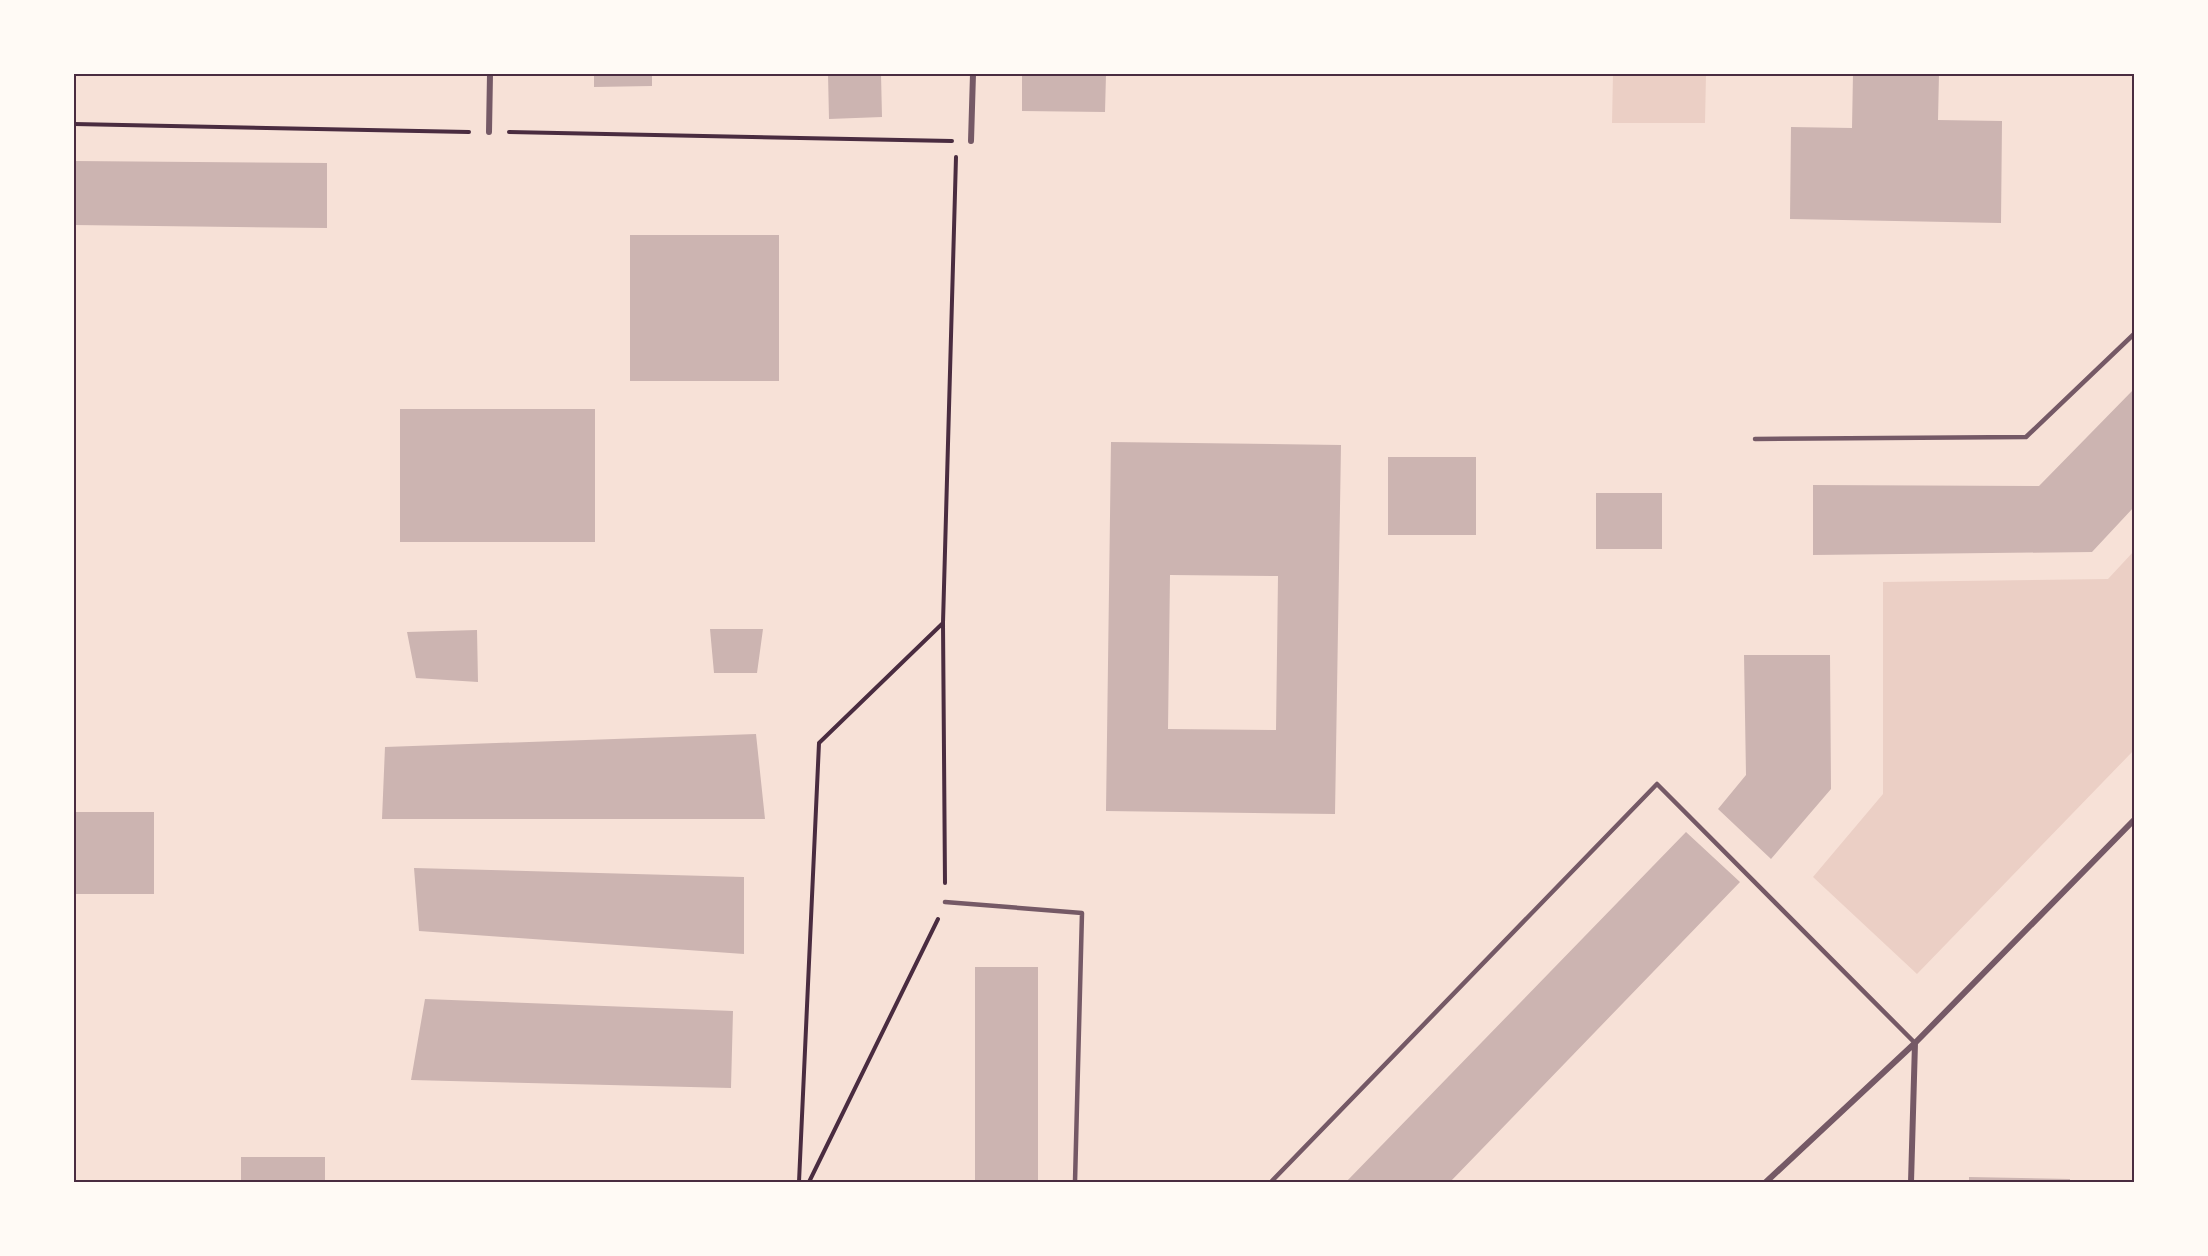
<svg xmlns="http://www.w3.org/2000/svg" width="2208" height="1256" viewBox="0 0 2208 1256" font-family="'Exo 2',sans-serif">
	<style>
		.green { fill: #ebcfc5 }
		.building { fill: #ccb4b1; fill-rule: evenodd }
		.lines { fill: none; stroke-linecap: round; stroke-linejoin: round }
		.path { stroke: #4a2c40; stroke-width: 4 }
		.service { stroke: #755966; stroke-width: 4.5 }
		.minor { stroke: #755966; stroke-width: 6 }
		.neatline { fill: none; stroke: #4a2c40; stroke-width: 2 }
	</style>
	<rect width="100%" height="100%" fill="#f7e1d7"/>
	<!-- green -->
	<path class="green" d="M1613 74H1706L1705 123H1612Z
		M2134 551V750L1917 974 1813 877 1883 794V582L2108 579Z"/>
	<!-- building -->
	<path class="building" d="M594 74H652V86L594 87Z
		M828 74H881L882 117 829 119Z
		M1022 74H1106L1105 112 1022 111Z
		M1853 74H1939L1938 120 2002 121 2001 223 1790 219 1791 127 1852 128Z
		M74 161 327 163V228L74 225Z
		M630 235H779V381H630Z
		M2134 389V507L2092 552 1813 555V485L2039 486Z
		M400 409H595V542H400Z
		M1111 442 1341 445 1335 814 1106 811ZM1170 575 1278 576 1276 730 1168 729Z
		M1388 457H1476V535H1388Z
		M1596 493H1662V549H1596Z
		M710 629H763L757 673H714Z
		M477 630 478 682 416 678 407 632Z
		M1744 655H1830L1831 789 1771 859 1718 809 1746 775Z
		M756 734 765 819H382L385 747Z
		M74 812H154V894H74Z
		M1686 832 1740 882 1450 1182H1346Z
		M414 868 744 877V954L419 931Z
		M975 967H1038V1182H975Z
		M425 999 733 1011 731 1088 411 1080Z
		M241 1157H325V1182H241Z
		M1969 1177 2070 1179V1182H1969Z"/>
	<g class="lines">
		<!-- path -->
		<path class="path" d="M74 124 469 132
			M509 132 952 141
			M943 623 945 883
			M799 1182 819 743 943 623 956 157
			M809 1182 938 919"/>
		<!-- service -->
		<path class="service" d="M1755 439 2026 437 2134 334
			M945 902 1082 913 1075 1182
			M1271 1182 1657 784 1915 1043"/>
		<!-- minor -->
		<path class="minor" d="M489 132 490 74
			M971 141 973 74
			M1766 1182 1915 1043 2134 820
			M1911 1182 1915 1043"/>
	</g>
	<!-- border -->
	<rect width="2208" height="1256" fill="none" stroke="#fffaf5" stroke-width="150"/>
	<rect x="75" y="75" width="2058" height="1106" class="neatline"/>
</svg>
